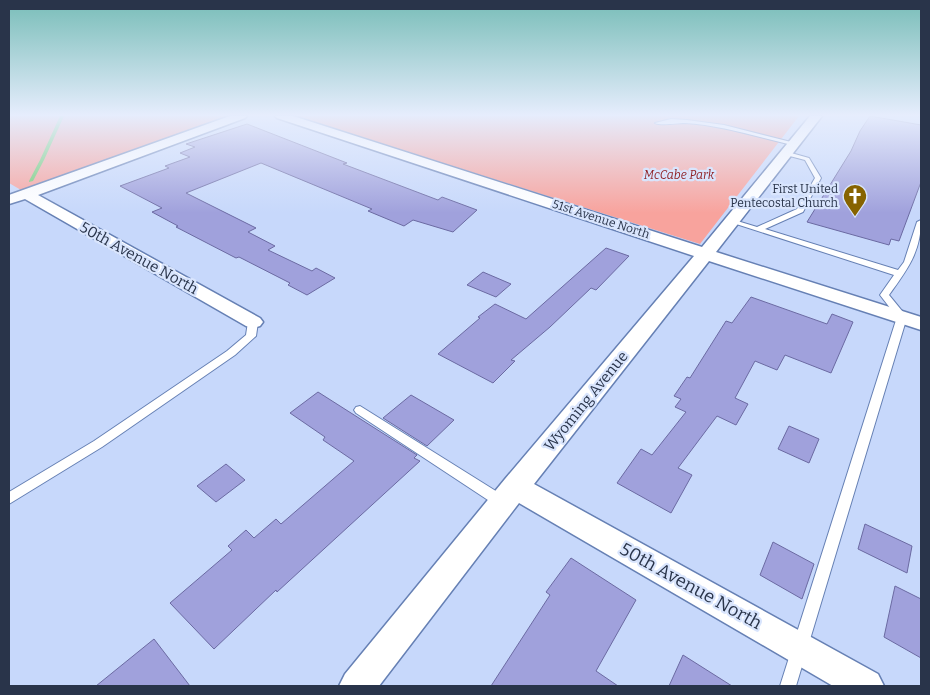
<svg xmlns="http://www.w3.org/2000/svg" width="930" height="695" viewBox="0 0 930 695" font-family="Bitter,serif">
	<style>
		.green { fill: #f8a39d }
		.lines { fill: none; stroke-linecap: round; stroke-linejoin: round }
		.stream { fill: #70ca70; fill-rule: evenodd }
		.building { fill: #a0a1dc; stroke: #6b6aa2 }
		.service-casing { stroke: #6680b4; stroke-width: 2 }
		.minor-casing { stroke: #6680b4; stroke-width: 3 }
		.service { fill: #fff; fill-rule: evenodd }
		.minor { fill: #fff; fill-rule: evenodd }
		.labels { text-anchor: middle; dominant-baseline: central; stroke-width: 4.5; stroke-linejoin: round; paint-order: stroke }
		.far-park-label { font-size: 12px; font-style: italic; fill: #912327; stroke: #d9e5fd }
		.far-poi-label { font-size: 12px; fill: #29344a; stroke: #d9e5fd; text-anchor: end }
		.far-street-label { font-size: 12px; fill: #29344a; stroke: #d9e5fd }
		.street-label { font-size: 15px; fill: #29344a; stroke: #d9e5fd }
		.near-street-label { font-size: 18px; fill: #29344a; stroke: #d9e5fd }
	</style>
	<rect width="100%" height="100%" fill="#c7d8fb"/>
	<!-- green -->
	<path class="green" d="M9 116H233L21 190 9 183Z
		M293 116H799L700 244Z"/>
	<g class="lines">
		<!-- stream -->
		<path class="stream" d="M60 116H64L44 160 33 181 29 182V181L40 160Z"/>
	</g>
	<!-- building -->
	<path class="building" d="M870 116 921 125V182L899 241 891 239 889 245 807 222 851 151 860 131Z
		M247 124 347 163 343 164 438 200 442 197 477 210 453 232 413 220 404 226 368 211 372 209 261 163 186 193 256 228 248 232 275 246 268 250 312 271 316 268 335 278 307 295 288 285 290 283 239 257 236 258 176 227 178 226 152 212 162 208 120 186 169 168 165 166 190 157 180 153 195 147 186 144Z
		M606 248 629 256 596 290 591 288 550 327 511 360 515 361 493 383 438 354 480 318 478 317 495 304 526 319Z
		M483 272 511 284 496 297 467 285Z
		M751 297 827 324 832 314 853 322 831 373 785 355 777 370 755 361 735 398 748 404 736 425 717 416 678 468 692 475 671 513 617 483 641 449 652 455 686 412 675 407 681 399 674 396 687 377 690 378 726 321 732 323Z
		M318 392 417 455 414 458 420 461 277 592 276 590 214 649 170 603 232 550 228 546 246 530 254 538 276 519 281 524 354 461 323 440 325 437 290 413Z
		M411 395 454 420 427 446 383 418Z
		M789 426 819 439 809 463 778 449Z
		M226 464 245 480 216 502 197 486Z
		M865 524 912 546 907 573 858 549Z
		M773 542 814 564 802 599 760 575Z
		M571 558 636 600 596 671 618 686H491L550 595 546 592Z
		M895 586 921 599V658L884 637Z
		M154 639 190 686H96Z
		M683 655 732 686H669Z"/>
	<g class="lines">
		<!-- service casing -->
		<g class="service-casing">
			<path id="service" d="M671 119 687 120 724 125 795 143 792 145C757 137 721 125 685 123 677 123 661 126 655 123Z
				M784 151 809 158 821 178 803 212 765 229 898 270 904 262 917 222 921 220C921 252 907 270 889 295L907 317 796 686H780L897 317 880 295 894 275 730 222 734 220 757 227 797 209 815 178 805 160 782 154 781 153Z
				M253 319 258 322 256 336 235 355 102 447 9 504V492L94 441 227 351 246 335 248 322Z
				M360 406 507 498 509 502 507 506 502 508 497 506 356 413 354 410 356 407Z"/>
		</g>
		<!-- minor casing -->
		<g class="minor-casing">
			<path id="minor" d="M230 116H247L245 118 38 195 260 318 263 322 260 326 253 328 246 326 25 199 9 204V195Z
				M275 116H293L702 247 810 116H822L716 252 921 317V330L709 261 534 484 878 674 884 686H833L519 503 379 686H339L345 674 505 479 694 256 277 118Z"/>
		</g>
		<!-- service -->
		<use href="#service" class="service"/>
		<!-- minor -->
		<use href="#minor" class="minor"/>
	</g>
	<!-- sky -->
	<linearGradient id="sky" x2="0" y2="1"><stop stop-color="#78bdb8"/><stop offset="0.54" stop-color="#e6edfd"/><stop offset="1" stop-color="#e6edfd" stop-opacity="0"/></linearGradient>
	<rect width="930" height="213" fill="url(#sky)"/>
	<!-- icons -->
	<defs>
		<g id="church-pin" transform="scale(1.25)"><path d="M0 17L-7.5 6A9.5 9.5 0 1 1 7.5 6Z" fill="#876300" stroke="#d9e5fd"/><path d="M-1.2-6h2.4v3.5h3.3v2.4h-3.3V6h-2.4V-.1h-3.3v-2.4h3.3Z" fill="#fff"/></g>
	</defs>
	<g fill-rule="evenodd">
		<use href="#church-pin" x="855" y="196"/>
	</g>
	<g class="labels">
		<!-- far-park labels -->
		<g class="far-park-label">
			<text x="679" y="175">McCabe Park</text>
		</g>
		<!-- far-poi labels -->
		<g class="far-poi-label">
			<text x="838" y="189">First United<tspan x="838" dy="14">Pentecostal Church</tspan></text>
		</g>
		<!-- far-street labels -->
		<g class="far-street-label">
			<text transform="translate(601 219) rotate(18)">51st Avenue North</text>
		</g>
		<!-- street labels -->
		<g class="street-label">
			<text transform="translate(139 258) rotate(29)">50th Avenue North</text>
			<text transform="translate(586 401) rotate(-51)">Wyoming Avenue</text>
		</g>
		<!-- near-street labels -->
		<g class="near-street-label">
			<text transform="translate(691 586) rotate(29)">50th Avenue North</text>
		</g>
	</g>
	<!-- border -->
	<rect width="930" height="695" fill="none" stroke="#29344a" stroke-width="20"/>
</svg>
